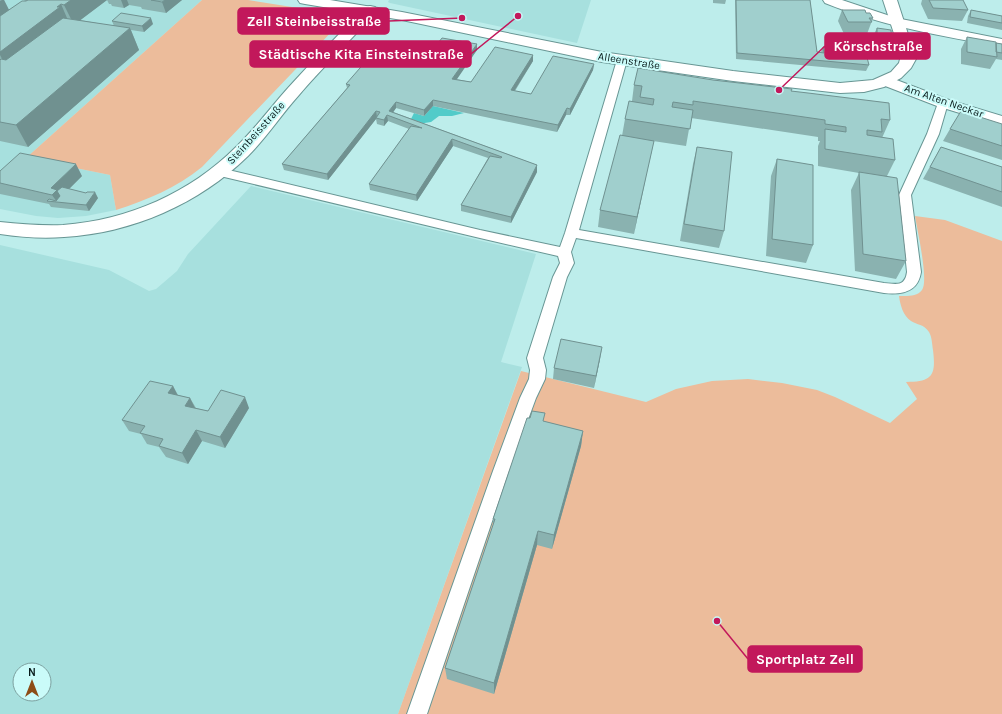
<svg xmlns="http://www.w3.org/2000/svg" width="1002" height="714" viewBox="0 0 1002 714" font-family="Karla,sans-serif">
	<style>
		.built { fill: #a7e0de; fill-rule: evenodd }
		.green { fill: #ecbc9b }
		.water { fill: #52cbc9 }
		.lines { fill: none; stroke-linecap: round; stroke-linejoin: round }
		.service-casing { stroke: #689694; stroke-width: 2 }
		.minor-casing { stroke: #689694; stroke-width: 2 }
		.tertiary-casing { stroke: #689694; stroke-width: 2 }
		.service { fill: #fff; fill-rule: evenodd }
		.minor { fill: #fff; fill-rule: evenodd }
		.tertiary { fill: #fff; fill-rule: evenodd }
		.wall { fill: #8ab2b0 }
		.shaded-wall { fill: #709190 }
		.building { fill: #a0cfcd; stroke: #709190 }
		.labels { text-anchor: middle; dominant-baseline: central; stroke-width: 4; stroke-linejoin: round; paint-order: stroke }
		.far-street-label { font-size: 11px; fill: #091b1b; stroke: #cafbf9 }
		.leader { fill: none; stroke: #c2185b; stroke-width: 1.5 }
		.callout-dot { fill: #c2185b; stroke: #cafbf9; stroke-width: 1.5 }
		.callout { fill: #c2185b; stroke: #c2185b; stroke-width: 1.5 }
		.callout-label { font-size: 14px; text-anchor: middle; font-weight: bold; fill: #fff }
	</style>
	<rect width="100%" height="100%" fill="#bdedeb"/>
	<!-- built -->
	<path class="built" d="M0 0H202L26 158 110 175 116 210 86 216 58 218 36 216 0 209Z
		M389 0H591L577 43 390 3 388 2Z
		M251 186 536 254 501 362 522 367 398 714H0V245L109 270 149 291 156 289 177 271 188 254ZM20 670H44V694H20Z"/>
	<!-- green -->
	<path class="green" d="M202 0H248L330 13 339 16 341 20 338 25 202 167C176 188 147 200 116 210L110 175 26 158Z
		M915 216 945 220 1002 241V714H398L521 371 646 402 676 389 712 381 748 379 782 383 817 390 835 397 890 423 917 399 906 382C933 382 936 375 933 350 932 344 932 337 929 332 924 324 917 325 911 321 903 316 900 304 899 296 907 296 917 297 922 290 929 281 917 229 915 216Z"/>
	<!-- water -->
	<path class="water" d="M433 106 464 113 452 116H439L431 122 418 124 410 121 414 113 424 116Z"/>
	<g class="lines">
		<!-- service casing -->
		<g class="service-casing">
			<path id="service" d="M622 57 627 60 579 230 884 283C896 284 905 287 907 272L899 195 927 134 938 103 943 100 948 103 939 134 911 195 921 272C918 292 902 295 884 293L576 238 571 252 574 263 567 277 543 358 546 370 545 379 536 398 509 471 427 714H407L493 471 520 398 529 379 530 370 527 358 553 277 560 263 558 256 480 238 220 176 216 175 214 172 216 169 220 168 480 230 560 247 565 233 617 60Z"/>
		</g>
		<!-- minor casing -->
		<g class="minor-casing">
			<path id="minor" d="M823 0H842L896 18 1002 39V47C942 36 882 26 825 3Z
				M370 6 375 7 377 10 375 13C350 41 323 67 299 95 281 115 267 137 248 156 199 204 132 233 64 237 42 239 21 237 0 234V222C21 224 42 226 63 225 128 220 190 193 236 147 255 129 270 108 288 88 313 60 340 34 365 7Z
				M886 76 949 100 1002 116V126L937 106 880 84 878 81 880 78Z"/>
		</g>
		<!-- tertiary casing -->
		<g class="tertiary-casing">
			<path id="tertiary" d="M298 0H330L402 12 602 52 733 71 840 83 873 80 891 72 899 63 900 59 899 49 883 0H897L916 59 911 68 901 78 884 87 864 92 840 93 733 81 602 62 402 20 305 4 300 3Z"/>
		</g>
		<!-- service -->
		<use href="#service" class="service"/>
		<!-- minor -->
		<use href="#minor" class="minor"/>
		<!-- tertiary -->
		<use href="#tertiary" class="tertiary"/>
	</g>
	<!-- wall -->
	<path class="wall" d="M0 0H4L9 10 25 1 24 0H107L80 20 114 26 112 21 153 24 144 32 131 30 139 50 28 147 0 141Z
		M107 0H182L166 13 142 9 141 7 129 5 124 8 112 6 111 4H109Z
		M713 0H726L725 4 713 3Z
		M735 0H810L817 52H821L823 47 869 65 866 71 736 59Z
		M922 0H963L968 10 962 21 928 19 921 4Z
		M842 10 873 18 867 34H844L838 21Z
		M971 10 1002 16V30L967 23 968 16Z
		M877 28 892 42 889 48 875 46 874 34Z
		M967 37 1002 44V60L996 59 990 69 961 64V49Z
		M477 50 456 79 471 82 533 55V61L515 91 531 94 594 64 593 70 570 115H566L557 132 433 106 424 116 396 108 393 112 537 165V172L511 223 461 211V205L488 158 453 146 417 201 370 190 369 184 409 129 388 121 384 126 377 124 376 119 328 180 284 170 282 164 347 88 346 84 424 61Z
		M713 80 791 91 890 120 882 138 895 160 887 176 906 261 896 279 855 271 851 190 859 173 818 166V146L820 141H818V137L691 118 686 146 653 141 634 234 598 227 600 210 622 136 625 119 632 101 634 85Z
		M1002 124V160L943 141 950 129Z
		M697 147 724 231 719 248 680 241 693 164Z
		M941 147 1002 167V207L923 179Z
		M777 159 813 245 806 263 766 256 771 176Z
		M0 171 82 176 69 189 98 198 89 211 51 207 49 204 0 194Z
		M600 359 594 388 553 379 554 368Z
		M173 386 178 395 190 398 196 408 208 411 249 408 225 448 202 441 188 464 166 457 159 447 147 444 141 434 129 431 122 420Z
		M545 422 583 431 581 446 552 549 537 545 494 694 447 679 445 668 493 525V519Z"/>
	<!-- shaded-wall -->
	<path class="shaded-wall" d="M2 0H4L14 20 0 29V1Z
		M71 0H107L74 25 64 5Z
		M121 0H127L129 5 124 8Z
		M165 0H182L166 13 162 2Z
		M61 4 70 25 10 74 0 55V52Z
		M151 18 153 24 144 32 142 26Z
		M130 28 139 50 28 147 16 125Z
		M477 44V50L453 85 452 79Z
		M533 55V61L511 96V90Z
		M594 64 593 70 570 115V109Z
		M433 100V106L424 116V110Z
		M396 102V108L390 117 389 111Z
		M567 108 566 115 557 132 558 125Z
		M376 111 377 117 376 118V119L328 180 327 174Z
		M387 115 388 121 384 126V120Z
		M452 139 453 146 417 201 416 195Z
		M654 141 650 158 634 234 637 217Z
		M76 164 82 176 61 197 57 202 52 195 51 188Z
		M537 165V172L511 223V217Z
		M95 192 98 198 89 211 86 205Z
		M602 347 600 359 594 388 596 376Z
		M173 386 179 398 168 393Z
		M245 397 249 408 225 448 220 437Z
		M190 398 196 410 185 406Z
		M196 430 202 441 188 464 182 453Z
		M583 431 581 446 552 549 554 535Z
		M538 531 537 545 494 694V683Z"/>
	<!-- building -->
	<path class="building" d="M28 0H71L64 5 61 4 57 7H60L0 52V16L22 1H26Z
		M151 0H165L162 2Z
		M736 0H810L817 52 824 53 823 47 865 50 869 65 737 53Z
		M929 0H963L968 10 933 8Z
		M842 10H865L866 13H870L873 18H869L872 22H848Z
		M971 10 1002 16V23L970 17Z
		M121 13 151 18 142 26 112 21Z
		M63 18 130 28 16 125 0 122V60L1 59 6 60Z
		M877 28 891 30 892 42 877 40Z
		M967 37 996 42 997 57 967 52Z
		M442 38 477 44 452 79 471 82 495 47 533 55 511 90 531 94 553 56 594 64 570 109 567 108 558 125 433 100 424 110 396 102 389 111 537 165 511 217 461 205 490 156 501 158 502 157 452 139 416 195 369 184 411 126 422 128 387 115 384 120 376 118 380 112 376 111 327 174 282 164 350 85 346 84 374 52 424 61Z
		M996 43 1002 44V53L996 52Z
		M638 68 713 80 792 89 791 91 808 93 889 103 890 120 881 119 882 132 867 130V135L893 139 895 160 825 149V129L846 132V127L825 124V120L693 101V105L673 102 672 107 693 110 690 129 625 119 629 101 653 105 654 99 640 97 642 86 634 85Z
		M961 111 1002 124V146L950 129Z
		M620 135 654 141 637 217 600 210Z
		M697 147 732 152 724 231 684 224Z
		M941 147 1002 167V192L930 167Z
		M20 153 76 164 51 188 57 190 52 195 0 183V171Z
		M777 159 813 165V245L772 239Z
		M859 172 897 178 906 261 863 254Z
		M62 187 86 193 87 192H95L86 205 47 201 49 199 56 201 60 196 57 191Z
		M561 339 602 347 596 376 554 368Z
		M150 381 173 386 168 393 190 398 185 406 208 411 221 390 245 397 220 437 196 430 182 453 159 446 163 439 140 433 145 426 122 420Z
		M532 411 545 413 543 421 583 431 554 535 538 531 494 683 445 668 495 519H493L527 418H530Z"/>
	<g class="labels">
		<!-- far-street labels -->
		<g class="far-street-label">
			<text transform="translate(629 61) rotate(9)">Alleenstraße</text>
			<text transform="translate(944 101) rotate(19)">Am Alten Neckar</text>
			<text transform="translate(256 133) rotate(-48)">Steinbeisstraße</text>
		</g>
	</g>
	<!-- callouts -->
	<path class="leader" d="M462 18L389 21M779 90L825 46M518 16L471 54M717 621L748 659"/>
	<g class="callout-dot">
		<circle cx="462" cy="18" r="4"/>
		<circle cx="779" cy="90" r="4"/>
		<circle cx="518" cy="16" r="4"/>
		<circle cx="717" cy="621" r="4"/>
	</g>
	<g class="callout">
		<rect x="238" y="8" width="151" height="26" rx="4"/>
		<rect x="825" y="33" width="105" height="26" rx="4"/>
		<rect x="250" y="41" width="221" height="26" rx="4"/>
		<rect x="748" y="646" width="114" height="26" rx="4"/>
	</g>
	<g class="callout-label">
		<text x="314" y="26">Zell Steinbeisstraße</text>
		<text x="878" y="51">Körschstraße</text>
		<text x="361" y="59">Städtische Kita Einsteinstraße</text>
		<text x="805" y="664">Sportplatz Zell</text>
	</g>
	<!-- north arrow -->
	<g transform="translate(32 682)"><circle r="19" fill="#cafbf9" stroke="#7da1a0"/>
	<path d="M0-3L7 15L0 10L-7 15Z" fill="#8d4d17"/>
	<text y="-6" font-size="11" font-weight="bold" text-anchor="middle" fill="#091b1b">N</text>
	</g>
</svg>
